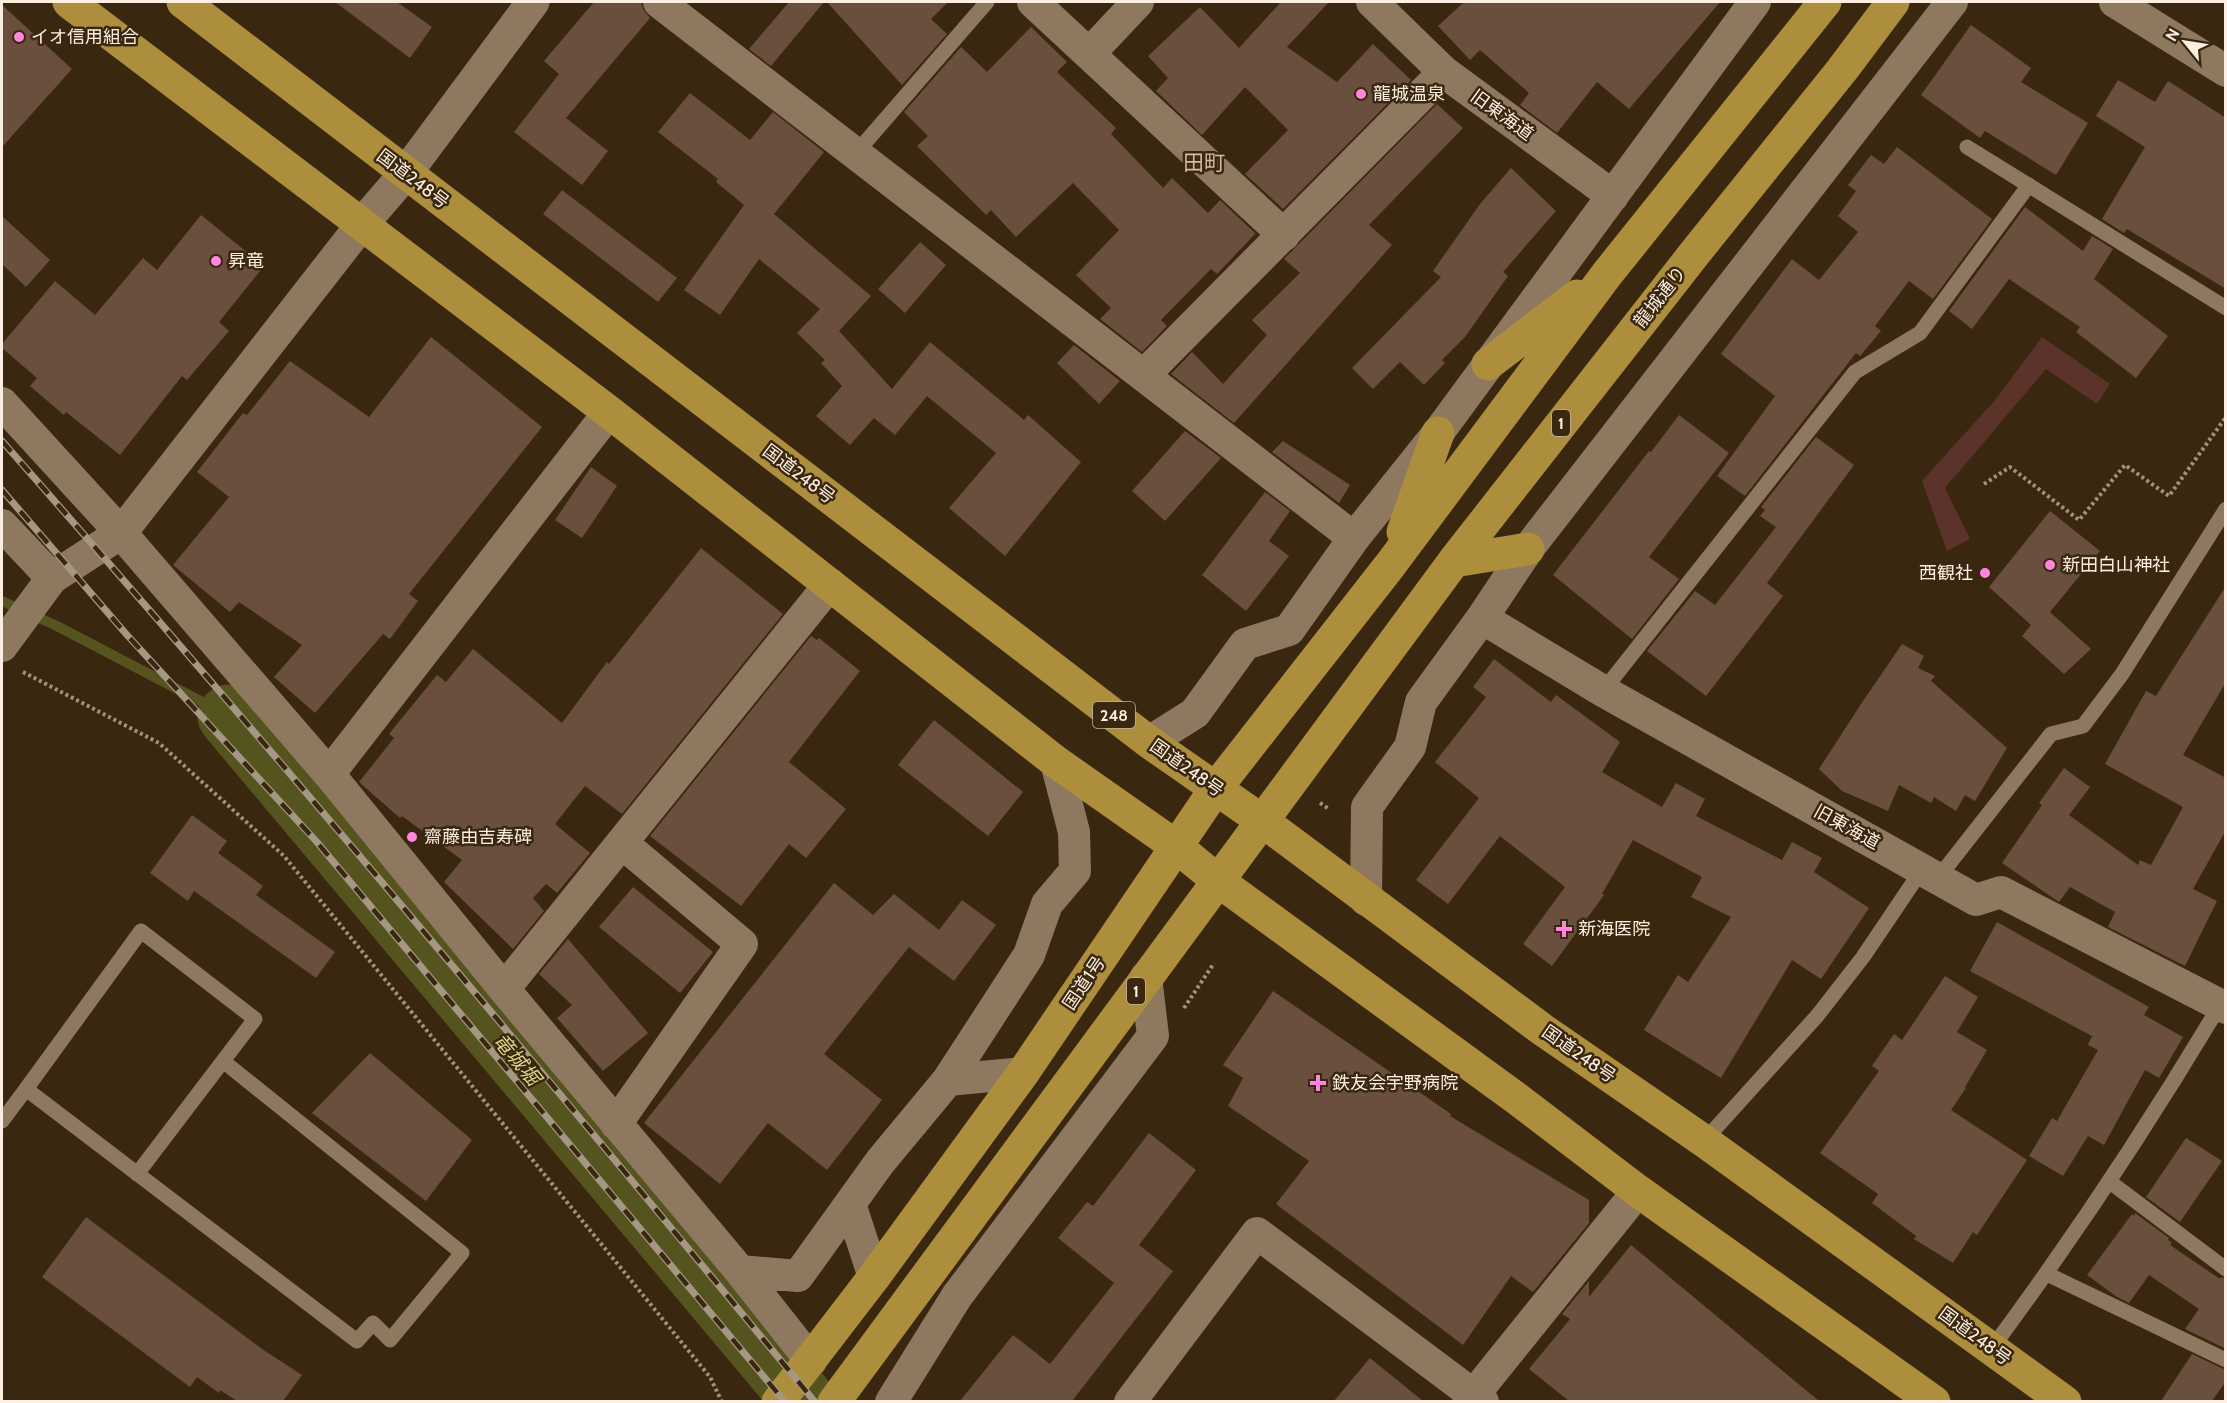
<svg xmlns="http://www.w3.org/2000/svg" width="2227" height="1403" viewBox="0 0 2227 1403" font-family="Cabin,'Noto Sans JP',sans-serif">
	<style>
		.green { fill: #5b332a }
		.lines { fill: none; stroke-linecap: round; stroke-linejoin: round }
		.stream { stroke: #55531e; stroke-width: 10 }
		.river { stroke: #55531e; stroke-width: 63 }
		.building { fill: #6b4f3e }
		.path { stroke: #a1917f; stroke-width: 4; stroke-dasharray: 3 3; stroke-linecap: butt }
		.service { stroke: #8e785f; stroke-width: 15 }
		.minor { stroke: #8e785f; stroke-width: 32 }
		.tertiary { stroke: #8e785f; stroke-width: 33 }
		.trunk { stroke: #ad8e3c; stroke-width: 33 }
		.rail-casing { stroke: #a69684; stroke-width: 7 }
		.rail { stroke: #3a2710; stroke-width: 4.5; stroke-dasharray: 14; stroke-linecap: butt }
		.poi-dot { fill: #ff85de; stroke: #3a2710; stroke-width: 2 }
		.labels { text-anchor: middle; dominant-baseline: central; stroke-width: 5; stroke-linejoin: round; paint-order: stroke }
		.shield { fill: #3a2710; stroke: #c2b3a2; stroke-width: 1.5 }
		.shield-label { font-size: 16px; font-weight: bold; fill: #fcefe1 }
		.poi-label { font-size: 18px; fill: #fcefe1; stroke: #3a2710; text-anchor: start }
		.street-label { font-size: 18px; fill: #fcefe1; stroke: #3a2710 }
		.water-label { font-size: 20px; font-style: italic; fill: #dbd987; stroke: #3a2710 }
		.quarter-label { font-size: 21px; fill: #d3baa0; stroke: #3a2710 }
	</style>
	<rect width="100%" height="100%" fill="#3a2710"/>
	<!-- green -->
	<path class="green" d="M2042 337 2110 384 2097 404 2046 369 1945 488 1970 539 1947 551 1922 481 1996 399Z"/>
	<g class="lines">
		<!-- stream -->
		<path class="stream" d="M2 601 57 626 229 716"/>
		<!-- river -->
		<path class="river" d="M229 716 805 1402"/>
	</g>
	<!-- building -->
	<path class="building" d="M335 2H397L432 27 410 58Z
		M594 2H641L643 9 650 18 566 118 608 151 582 185 514 132 559 74 544 61Z
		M789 2H824L771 66 749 49Z
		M827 2H948L931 19 947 34 902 85Z
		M1281 2H1329L1287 47 1337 82 1373 44 1411 80 1283 209 1245 174 1288 130 1245 87 1202 135 1156 91 1168 78 1148 56 1200 7 1239 48Z
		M1464 2H1720L1629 109 1597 82 1557 133 1520 105 1529 93 1480 50 1470 60 1438 26Z
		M2 5 72 69 2 147Z
		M1971 25 2031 68 2021 82 2088 123 2056 175 1985 131 1980 138 1921 95Z
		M1031 27 1067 62 1057 72 1116 128 1111 134 1163 188 1172 178 1208 213 1220 200 1257 235 1255 234 1217 274 1211 269 1161 320 1167 326 1142 352 1100 319 1111 308 1076 275 1119 230 1073 183 1016 237 991 210 986 215 917 146 928 136 904 112 961 47 987 72Z
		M2118 80 2155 102 2168 81 2226 118V289L2127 229 2124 233 2102 219 2145 147 2096 116Z
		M690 93 750 140 773 112 824 152 774 214 871 296 839 331 892 389 930 342 1024 420 1028 415 1081 462 1005 556 949 508 996 453 927 396 895 435 874 418 850 445 816 416 842 386 821 363 825 360 797 333 820 309 759 259 720 315 684 290 744 205 716 182 718 179 658 132Z
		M1437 104 1463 128 1369 225 1392 245 1234 423 1171 374 1192 352 1223 384 1267 335 1252 320 1300 273 1284 259Z
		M1897 147 1992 219 1933 299 1909 281 1875 326 1881 331 1860 356 1856 353 1745 496 1717 476 1775 396 1721 354 1792 259 1819 280 1858 232 1838 216 1856 191 1848 185 1871 155 1884 164Z
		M1511 168 1556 211 1503 272 1508 276 1465 337 1442 360 1445 363 1424 385 1400 362 1373 389 1352 368 1441 277 1433 271 1480 204Z
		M562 190 677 278 658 302 543 214Z
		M2025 207 2083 251 2092 236 2113 249 2094 279 2168 336 2136 378 2076 332 2080 327 2009 279 1972 329 1949 311Z
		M201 215 264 266 219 322 229 331 187 380 182 376 120 455 66 412 64 415 30 386 37 378 2 348V344L55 281 95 315 143 258 157 270Z
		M2 216 50 260 26 287 2 264Z
		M920 242 946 265 905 313 878 289Z
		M431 337 542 427 409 594 418 601 390 639 383 634 315 713 274 677 302 645 239 602 230 612 173 565 229 497 197 472 243 413 247 415 290 361 369 417Z
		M1074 345 1120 381 1099 404 1057 363Z
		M1679 415 1729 453 1649 557 1679 579 1632 639 1553 575 1649 451 1651 452Z
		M1185 431 1221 458 1165 521 1132 491Z
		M1816 437 1854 465 1767 583 1783 596 1706 696 1647 651 1695 591 1715 605 1776 527 1760 516 1765 510 1761 507Z
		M1283 441 1350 485 1339 503 1272 452Z
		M591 467 617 486 582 538 555 520Z
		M1265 492 1290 511 1269 541 1289 556 1246 611 1202 575Z
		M2050 511 2100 551 2050 612 2091 649 2064 674 2022 636 2031 625 1989 587Z
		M701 548 783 614 622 814 585 786 555 824 590 853 557 893 546 884 533 898 544 911 513 949 444 882 462 860 402 816 400 818 359 782 394 738 389 734 437 675 446 682 473 649 562 723 607 662 609 664Z
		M2226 586V682L2183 755 2226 778V830L2193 889 2217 901 2185 966 2108 927 2115 912 2070 887 2059 902 2002 863 2042 805 2039 803 2064 768 2090 787 2069 815 2138 865 2140 860 2151 865 2183 807 2105 764 2146 691 2156 696Z
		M811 636 817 640 819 638 860 671 789 762 846 809 806 858 789 844 741 906 650 836Z
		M1902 644 1924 656 1918 668 1935 676 1931 681 2007 748 1975 801 1965 795 1956 811 1934 797 1931 803 1899 785 1888 811 1842 791 1819 769 1861 704Z
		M1494 659 1551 702 1556 695 1620 742 1602 772 1662 807 1676 783 1705 799 1696 816 1782 860 1792 842 1822 858 1814 872 1869 908 1821 979 1792 960 1721 1078 1644 1030 1678 975 1688 982 1731 917 1691 897 1702 877 1633 840 1602 894 1604 895 1552 966 1523 944 1565 887 1500 836 1448 904 1416 880 1479 798 1435 762 1486 697 1473 687Z
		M934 720 1023 792 988 836 898 765Z
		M192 815 227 841 218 853 263 886 256 895 335 952 316 978 194 891 188 901 150 873Z
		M834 883 873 915 894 894 939 930 962 900 996 925 954 981 909 947 824 1054 882 1100 827 1170 768 1123 720 1184 644 1123Z
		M633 887 713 952 680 993 599 927Z
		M1997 922 2149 1007 2144 1015 2183 1037 2159 1078 2145 1070 2104 1145 2088 1136 2063 1176 2029 1156 2052 1118 2057 1121 2098 1050 2088 1045 2092 1036 1970 971Z
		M568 939 648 1033 603 1071 557 1018 572 1005 539 974Z
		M1945 976 1978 997 1957 1032 1987 1050 1965 1087 1966 1088 1951 1110 2027 1160 1977 1235 1973 1232 1953 1263 1914 1239 1916 1236 1872 1203 1878 1194 1820 1153 1879 1071 1872 1066 1894 1034 1902 1040Z
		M1273 991 1451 1114 1450 1116 1589 1200V1223L1533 1292 1511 1276 1463 1345 1276 1204 1309 1161 1228 1106 1243 1078 1223 1065Z
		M370 1053 472 1140 426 1201 312 1113Z
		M1149 1133 1196 1170 1139 1245 1173 1271 1072 1401H960L1013 1335 1050 1364 1114 1283 1058 1238 1087 1202 1093 1206Z
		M2186 1138 2222 1161 2180 1222 2146 1197Z
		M2135 1213 2169 1238 2168 1240 2172 1243 2170 1245 2220 1279 2221 1277 2226 1279V1349L2185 1329 2199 1309 2149 1275 2129 1303 2117 1297 2087 1275 2132 1214 2134 1216Z
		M86 1217 262 1349 302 1375 283 1401H237L220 1390 219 1393 197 1377 190 1387 42 1277Z
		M1631 1245 1819 1401H1569L1529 1369 1570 1319 1562 1314 1589 1281V1297Z
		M2192 1354 2226 1370V1381L2212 1401H2161Z
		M1370 1358 1423 1401H1334Z"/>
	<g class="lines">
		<!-- path -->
		<path class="path" d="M1984 484 2010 467 2079 520 2125 465 2169 496 2226 417
			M23 672 159 743 284 856 710 1377 722 1402
			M1320 803 1329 809
			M1184 1008 1214 963"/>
		<!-- service -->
		<path class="service" d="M1967 147 2226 308
			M856 153 987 2
			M1603 691 1855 372 1920 333 2029 185
			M1938 878 2051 734 2083 726 2122 674 2226 509
			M26 1089 141 931 255 1019 137 1174
			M2 1121 26 1089 357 1341 373 1323 390 1340 462 1253 223 1061
			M1704 1141 1817 1016 1863 957 1923 868
			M2110 1182 2226 1269
			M2047 1274 2226 1360
			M1992 1348C2075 1236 2149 1124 2220 1005"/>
		<!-- minor -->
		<path class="minor" d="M659 2 1354 538
			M1033 2 1284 235
			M1372 2 1444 72 1613 196
			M2115 2 2226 71
			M1089 54 1138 2
			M1144 375 1444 72
			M2 403 121 533 329 774 504 989 740 1271 811 1361
			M2 525 52 578
			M1482 618 1603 691 1976 900 2001 892 2226 1008
			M2 646 52 578 121 533 362 224
			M1149 742 1195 713 1245 644 1289 630 1354 538 1438 433 1755 2
			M329 774 609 412
			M1366 900 1367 807 1410 747 1421 702 1482 618 1528 549 1952 2
			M504 989 830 584
			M948 1080 1023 1073
			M616 1124 742 944 622 843
			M850 1204 874 1277
			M740 1271 798 1276 880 1162 948 1080 1029 955 1047 904 1075 871 1074 832 1056 762
			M891 1402 957 1296 1153 1036 1146 977
			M1130 1402 1257 1233 1483 1402
			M1468 1402 1638 1191"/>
		<!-- tertiary -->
		<path class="tertiary" d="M362 224 406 173 533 2"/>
		<!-- trunk -->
		<path class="trunk" d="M69 2 609 412 1056 762 1177 847 1217 880 1516 1098 1638 1191 1934 1402
			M183 2 1149 742 1261 820 1543 1030 1704 1141 2065 1402
			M1488 364 1577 296
			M1403 532 1438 433
			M1454 561 1528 549
			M778 1402 874 1277 1023 1073 1216 788 1391 564 1607 274 1825 2
			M834 1402 1454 561 1694 254 1842 70 1893 2"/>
		<!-- rail casing -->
		<g class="rail-casing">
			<path id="rail" d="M2 441C279 756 548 1078 815 1402
				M2 490 127 635 316 841 785 1402"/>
		</g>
		<!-- rail -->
		<use href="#rail" class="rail"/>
	</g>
	<!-- markers -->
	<g class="poi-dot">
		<circle cx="19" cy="37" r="6"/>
		<circle cx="1361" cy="94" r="6"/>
		<circle cx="216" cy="261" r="6"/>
		<circle cx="2050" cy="565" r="6"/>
		<circle cx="1985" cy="573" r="6"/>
		<circle cx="412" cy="837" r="6"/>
		<path d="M1561 920h6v6h6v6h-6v6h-6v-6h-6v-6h6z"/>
		<path d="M1315 1074h6v6h6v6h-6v6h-6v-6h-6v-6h6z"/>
	</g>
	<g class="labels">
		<!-- shield labels -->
		<g class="shield">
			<rect x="1552" y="410" width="18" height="26" rx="4.5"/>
			<rect x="1093" y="702" width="42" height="26" rx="4.5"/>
			<rect x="1127" y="978" width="18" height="26" rx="4.5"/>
		</g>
		<g class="shield-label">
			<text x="1561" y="423">1</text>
			<text x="1114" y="715">248</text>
			<text x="1136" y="991">1</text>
		</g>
		<!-- poi labels -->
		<g class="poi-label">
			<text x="31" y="37">イオ信用組合</text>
			<text x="1373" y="94">龍城温泉</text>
			<text x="228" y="261">昇竜</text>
			<text x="2062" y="565">新田白山神社</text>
			<text x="1973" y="573" text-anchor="end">西観社</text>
			<text x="424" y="837">齋藤由吉寿碑</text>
			<text x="1578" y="929">新海医院</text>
			<text x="1332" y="1083">鉄友会宇野病院</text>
		</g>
		<!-- street labels -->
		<g class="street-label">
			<text transform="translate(1502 115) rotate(36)">旧東海道</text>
			<text transform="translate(413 179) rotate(37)">国道248号</text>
			<text transform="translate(1660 297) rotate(-52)">龍城通り</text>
			<text transform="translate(799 474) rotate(37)">国道248号</text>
			<text transform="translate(1187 768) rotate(35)">国道248号</text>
			<text transform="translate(1847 827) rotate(29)">旧東海道</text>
			<text transform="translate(1084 983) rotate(-56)">国道1号</text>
			<text transform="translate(1579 1054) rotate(35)">国道248号</text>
			<text transform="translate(1975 1336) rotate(36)">国道248号</text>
		</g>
		<!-- water labels -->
		<g class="water-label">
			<text transform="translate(517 1059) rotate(50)">竜城堀</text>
		</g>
		<!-- quarter labels -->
		<g class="quarter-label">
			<text x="1204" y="162">田町</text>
		</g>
	</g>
	<!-- border -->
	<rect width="2227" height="1403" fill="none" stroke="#fcefe1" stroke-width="6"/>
	<!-- north arrow -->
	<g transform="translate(2185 42) rotate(300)" stroke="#3a2710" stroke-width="4.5" paint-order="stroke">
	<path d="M0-4.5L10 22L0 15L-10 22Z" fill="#fcefe1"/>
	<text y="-9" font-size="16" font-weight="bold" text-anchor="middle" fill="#fcefe1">N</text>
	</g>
</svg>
